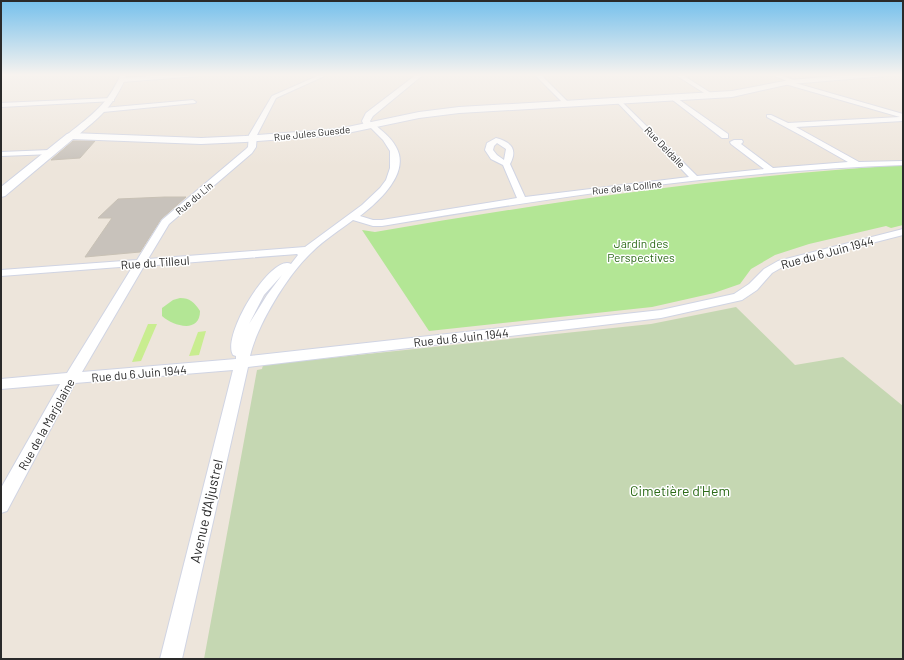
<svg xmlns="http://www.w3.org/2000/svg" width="904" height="660" viewBox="0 0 904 660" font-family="Barlow,sans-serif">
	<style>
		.green { fill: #b3e695 }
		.cemetery { fill: #c5d7b2 }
		.pitch { fill: #c9ed90 }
		.building { fill: #c8c2bb; stroke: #c8c1b5 }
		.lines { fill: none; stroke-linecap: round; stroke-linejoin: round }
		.minor-casing { stroke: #d0d4e3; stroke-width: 2 }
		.tertiary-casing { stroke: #d0d4e3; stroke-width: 2 }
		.secondary-casing { stroke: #d0d4e3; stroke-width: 2 }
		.minor { fill: #fff; fill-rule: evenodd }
		.tertiary { fill: #fff; fill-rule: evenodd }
		.secondary { fill: #fff; fill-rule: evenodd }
		.labels { text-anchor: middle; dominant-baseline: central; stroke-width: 3; stroke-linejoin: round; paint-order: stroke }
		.far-street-label { font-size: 10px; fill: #2a2a2a; stroke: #fff }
		.park-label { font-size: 12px; fill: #2b6a17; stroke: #fff }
		.street-label { font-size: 12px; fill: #2a2a2a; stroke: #fff }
		.near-park-label { font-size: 14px; fill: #2b6a17; stroke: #fff }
		.near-street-label { font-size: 14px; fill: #2a2a2a; stroke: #fff }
	</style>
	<rect width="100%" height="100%" fill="#ede5db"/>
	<!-- green -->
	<path class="green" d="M903 165V225L891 228 886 226 809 244 775 255 751 269 740 284 714 293 652 307 429 331 362 230 375 232C550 202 726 176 903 165Z
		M180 298C190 298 194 302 200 311 200 334 173 326 162 316V308L173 300Z"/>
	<!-- cemetery -->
	<path class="cemetery" d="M736 307 795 365 843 357 903 406V659H204L257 370 262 369 263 365 651 324Z"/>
	<!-- pitch -->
	<path class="pitch" d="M148 324H157L141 361 132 362Z
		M206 331 199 355 189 356 198 332Z"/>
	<!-- building -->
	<path class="building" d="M73 141H95L80 158 51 160Z
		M165 197H186L161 219 140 252 85 257 112 218H98L118 199Z"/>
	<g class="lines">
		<!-- minor casing -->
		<g class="minor-casing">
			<path id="minor" d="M178 74H201L198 76 122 82 119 80 122 78Z
				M322 74H329L276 98 257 135 256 147 252 153 169 224 148 259 305 247 362 205 380 188 386 180 390 168V151L383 140 368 125 372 123 374 124C382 131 391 137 396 147 411 173 378 202 360 216L373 220H382L517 198 503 165 491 159 485 150 487 143 496 138C511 142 518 149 510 164L525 197 689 177 616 101 615 100 618 98 697 176 764 169 731 144 730 142 734 140H742L743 142 741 144 773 168 848 162 804 137 767 117V115H771L788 123 900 117 785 84 784 83 787 81 770 74H778L796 81 797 82 795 83 903 114V121L796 127 859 162 903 161V165C728 171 555 197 382 226H373L353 220C340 230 324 240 312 252 288 274 257 325 250 356L661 310 734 294 749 284 764 269 778 261 903 229V235L786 265 772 273 757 290 742 300 661 318 248 367 182 659H160L233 370 75 383 7 511 1 513V488L60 384 1 389V379L67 373 133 266 1 276V270L137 260 162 220 246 149 248 147 249 135 272 96ZM497 143 506 149 504 160 497 155 493 150 494 146ZM297 254 298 255 291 264C272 253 221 335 233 355L236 356V359L82 372 144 266ZM282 275 267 295 249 324 264 295Z
				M534 74H540L567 101V103H563Z
				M674 74H681L714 95 709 96Z
				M670 96H674L728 134V138H722L670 98Z
				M112 98 114 99V101L1 107V103Z
				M193 100 196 102 195 103 103 112 100 110 103 108Z
				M50 150 54 152 53 154 1 156V152Z"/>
		</g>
		<!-- tertiary casing -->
		<g class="tertiary-casing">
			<path id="tertiary" d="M121 74H127C117 100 105 113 84 130 79 134 75 140 68 138L66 136 68 134C93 114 108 104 121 74Z
				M417 74H424L373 116 370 121 372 125 371 127H365L362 121 366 113Z"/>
		</g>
		<!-- secondary casing -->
		<g class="secondary-casing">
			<path id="secondary" d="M859 74H890L886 76 790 84 732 97 459 113 419 118 338 135 245 142 201 144 73 139 5 196 1 197V187L67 134 71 133 201 138 245 136 338 129 419 112 459 107 732 91 790 80Z"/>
		</g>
		<!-- minor -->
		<use href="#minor" class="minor"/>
		<!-- tertiary -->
		<use href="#tertiary" class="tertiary"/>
		<!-- secondary -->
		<use href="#secondary" class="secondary"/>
	</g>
	<!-- sky -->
	<linearGradient id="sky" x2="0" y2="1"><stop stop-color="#75c0ec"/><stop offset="0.45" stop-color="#f7f3ef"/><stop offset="1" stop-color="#f7f3ef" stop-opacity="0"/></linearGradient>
	<rect width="904" height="166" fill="url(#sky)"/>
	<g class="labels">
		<!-- far-street labels -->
		<g class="far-street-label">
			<text transform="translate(312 133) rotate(-6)">Rue Jules Guesde</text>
			<text transform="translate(665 147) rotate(46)">Rue Deldalle</text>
			<text transform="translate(627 187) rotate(-6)">Rue de la Colline</text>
			<text transform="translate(194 198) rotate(-40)">Rue du Lin</text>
		</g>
		<!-- park labels -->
		<g class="park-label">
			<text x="641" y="243">Jardin des<tspan x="641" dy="14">Perspectives</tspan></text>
		</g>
		<!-- street labels -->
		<g class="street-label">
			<text transform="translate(827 252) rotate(-15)">Rue du 6 Juin 1944</text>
			<text transform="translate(155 262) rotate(-4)">Rue du Tilleul</text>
			<text transform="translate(461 337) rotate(-6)">Rue du 6 Juin 1944</text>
			<text transform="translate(139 373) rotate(-5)">Rue du 6 Juin 1944</text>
			<text transform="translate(46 424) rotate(-61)">Rue de la Marjolaine</text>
		</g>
		<!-- near-park labels -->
		<g class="near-park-label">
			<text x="680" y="490">Cimetière d'Hem</text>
		</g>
		<!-- near-street labels -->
		<g class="near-street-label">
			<text transform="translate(206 511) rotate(-77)">Avenue d'Aljustrel</text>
		</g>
	</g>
	<!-- border -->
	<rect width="904" height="660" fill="none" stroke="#2a2a2a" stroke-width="4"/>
</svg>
